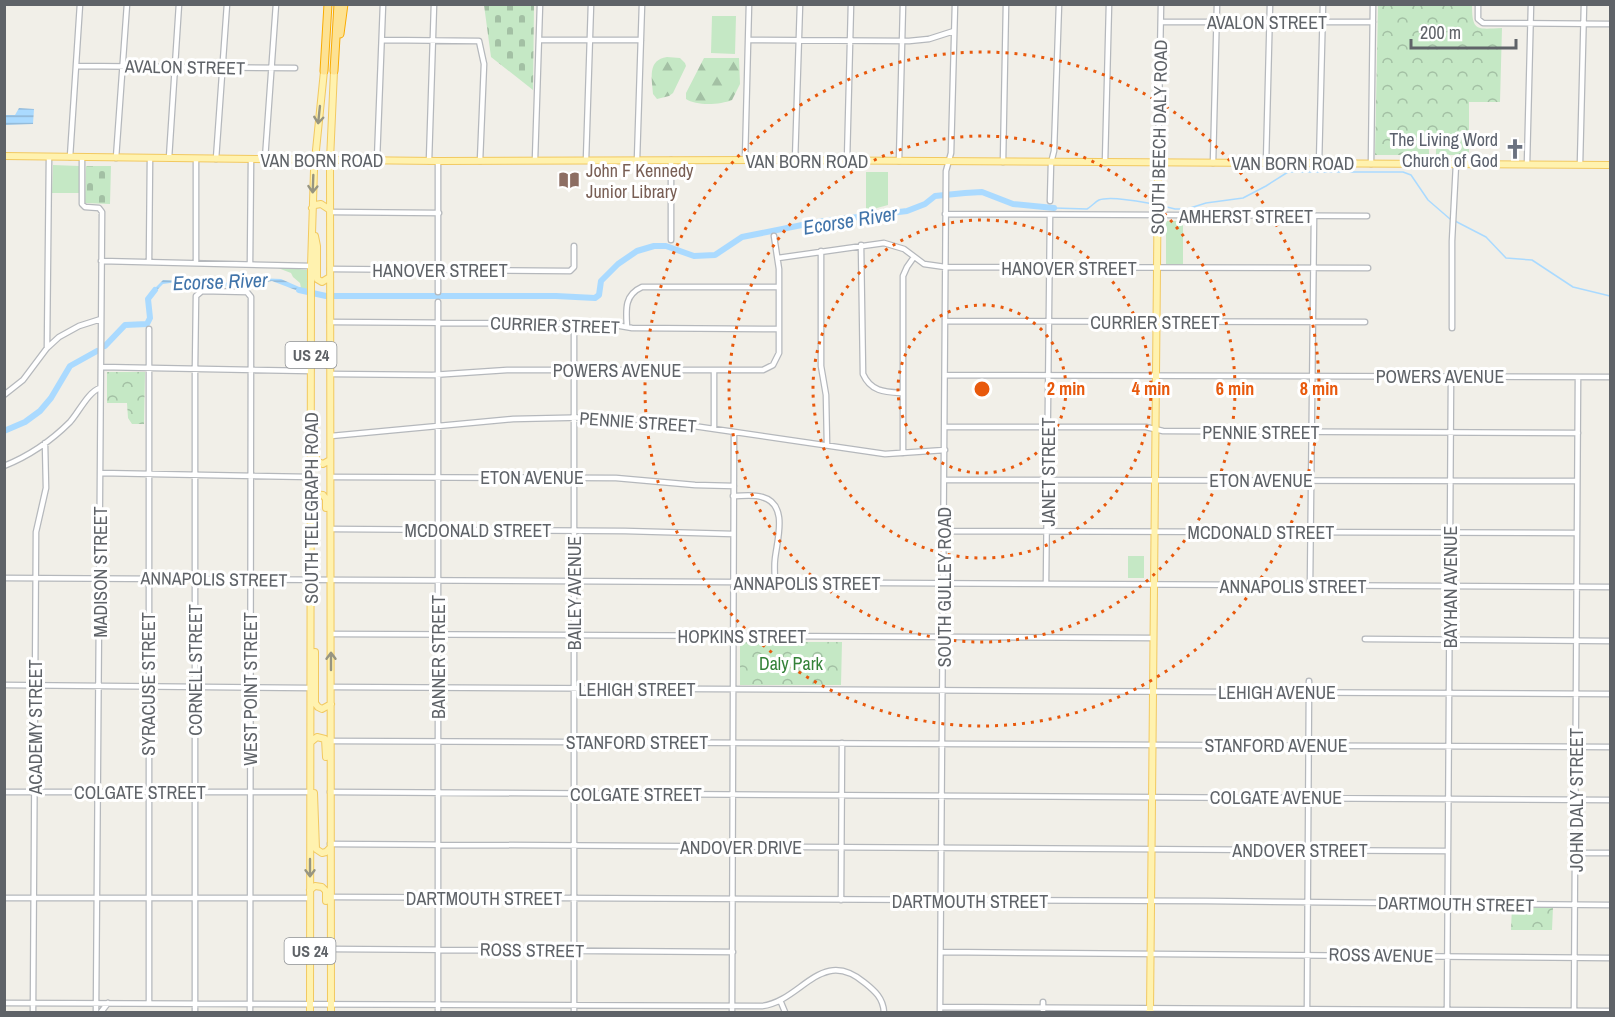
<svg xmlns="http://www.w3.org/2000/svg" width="1615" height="1017" viewBox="0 0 1615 1017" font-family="'Archivo Narrow',sans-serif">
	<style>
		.grass { fill: #c5e8c5 }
		.forest { fill: url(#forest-firs) }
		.cemetery { fill: url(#cemetery-stones) }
		.park { fill: url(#park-crowns) }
		.water { fill: url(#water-rules) }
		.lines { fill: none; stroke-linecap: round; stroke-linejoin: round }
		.stream { stroke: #aadaff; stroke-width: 1.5 }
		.river { stroke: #aadaff; stroke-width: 6 }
		.minor-casing { stroke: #b5b8bc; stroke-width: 7 }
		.major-casing { stroke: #f2c960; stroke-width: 8 }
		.highway-casing { stroke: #f9ab00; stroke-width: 9 }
		.minor { stroke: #fff; stroke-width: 4.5 }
		.major { stroke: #fff2af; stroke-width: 6 }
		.highway { stroke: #fde293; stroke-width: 7 }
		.oneway { stroke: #979581 }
		.ring { fill: none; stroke: #e8590c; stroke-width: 3; stroke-dasharray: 3 6 }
		.labels { text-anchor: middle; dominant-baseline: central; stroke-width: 6; stroke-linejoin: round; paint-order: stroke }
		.shield { fill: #fff; stroke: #8f9295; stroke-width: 1.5 }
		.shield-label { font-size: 16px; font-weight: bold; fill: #5f6368 }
		.street-label { font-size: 18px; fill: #5f6368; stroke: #fff }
		.worship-label { font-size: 18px; fill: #5b616d; stroke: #fff; text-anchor: end }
		.education-label { font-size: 18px; fill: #785e54; stroke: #fff; text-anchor: start }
		.park-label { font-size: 18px; fill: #348238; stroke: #fff }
		.water-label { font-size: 20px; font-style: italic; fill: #4174aa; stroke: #fff }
		.centre { fill: #e8590c; stroke: #fff; stroke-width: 3 }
		.ring-label { font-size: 18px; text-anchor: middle; font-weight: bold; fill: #e8590c; stroke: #fff; stroke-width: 6; stroke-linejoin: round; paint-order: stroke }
	</style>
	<defs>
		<pattern id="forest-firs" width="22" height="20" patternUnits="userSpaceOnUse" patternTransform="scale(1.5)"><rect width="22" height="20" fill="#c5e8c5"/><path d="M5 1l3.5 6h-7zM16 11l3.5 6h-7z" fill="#a3c0a4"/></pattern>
		<pattern id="cemetery-stones" width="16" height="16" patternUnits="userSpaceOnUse" patternTransform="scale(1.5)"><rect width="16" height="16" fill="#c5e8c5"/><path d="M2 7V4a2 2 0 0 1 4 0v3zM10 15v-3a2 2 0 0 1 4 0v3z" fill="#a3c0a4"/></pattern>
		<pattern id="park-crowns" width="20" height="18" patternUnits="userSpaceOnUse" patternTransform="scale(1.5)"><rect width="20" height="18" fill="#c5e8c5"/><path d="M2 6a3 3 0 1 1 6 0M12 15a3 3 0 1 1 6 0" fill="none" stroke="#a3c0a4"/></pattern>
		<pattern id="water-rules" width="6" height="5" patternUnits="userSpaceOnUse" patternTransform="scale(1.5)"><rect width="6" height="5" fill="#aadaff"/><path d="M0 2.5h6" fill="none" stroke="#8eb4d2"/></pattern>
	</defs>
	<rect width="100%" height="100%" fill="#f1efe8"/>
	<!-- grass -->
	<path class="grass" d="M712 16H736L735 54 711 53Z
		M53 165 79 166V193H52Z
		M866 172H888V205L866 211Z
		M1166 221H1183V264H1166Z
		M282 267 307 270 308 290 301 288 300 283 293 277 291 273 278 268Z
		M1128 556H1144V578H1128Z"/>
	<!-- forest -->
	<path class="forest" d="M667 57 680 58 685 63 686 66 673 93 669 96 657 99 653 94C652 78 647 60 667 57Z
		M704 58H739L740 84 732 100C720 105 696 106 686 99V93Z"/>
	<!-- cemetery -->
	<path class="cemetery" d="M484 5H534L533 90 491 57Z
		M86 166H111L110 204 85 203Z"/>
	<!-- park -->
	<path class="park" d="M1378 5H1472C1472 32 1477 29 1502 28L1500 102H1469V155H1436V135H1429V155H1375Z
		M107 372H145L144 424H132L128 418 127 403H107Z
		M740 642H842L841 685H740Z
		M1512 906 1553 907 1552 930H1511Z"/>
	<!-- water -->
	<path class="water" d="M19 108 34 109 33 124 5 125V115H15Z
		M257 278 281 279 306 290V294L272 281 238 287 170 283 163 284 150 297 148 295 163 280 234 283Z"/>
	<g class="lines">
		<!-- stream -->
		<path class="stream" d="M1159 205 1175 209H1187L1206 203 1243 198 1266 186 1288 172H1403L1411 175 1428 200 1450 219
			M1054 208 1087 209C1092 206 1095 202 1099 200 1110 195 1142 202 1154 204
			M1455 221 1486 237 1506 258 1532 260 1573 287 1610 296"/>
		<!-- river -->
		<path class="river" d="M299 290 326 296H556L595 298 599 295 601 281 618 264 637 251 654 246H666L694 256 715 255 742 237 817 222 907 211 925 204 935 196 965 193 982 192 1013 204 1054 208
			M105 346 125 325 147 324 150 318 148 299 155 290
			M4 431 25 422 40 411 51 398 70 366 97 351"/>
		<!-- minor casing -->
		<g class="minor-casing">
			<path id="minor" d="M1478 4V19L1483 23 1610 24
				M1161 22H1373
				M382 40 479 41 484 64 480 161
				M539 40H641
				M748 40 909 41 929 39 954 31
				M76 66 295 68
				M70 157 80 4
				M82 157V204L85 207 99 208 102 212 96 1012
				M116 158 127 4
				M169 158 179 4
				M216 159 227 4
				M265 159 276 4
				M377 160 383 4
				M535 160 540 4
				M586 160 591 4
				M637 160 642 4
				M671 160V240
				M745 160 749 4
				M429 161 434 4
				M795 161 800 4
				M847 161 851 4
				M899 161 903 4
				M1003 162 1006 4
				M1105 163 1109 4
				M1158 163 1161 4
				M1213 163 1217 4
				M1266 163 1270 4
				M1319 164 1323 4
				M1371 164 1373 4
				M1527 164 1531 4
				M1580 164 1584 4
				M1050 201 1051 163 1054 151 1059 4
				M331 212 439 213
				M945 214 1367 216
				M861 245 863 374C871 392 885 392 903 393
				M821 251V366L826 395 827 445
				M778 258 884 243 904 249 924 264 945 267 1368 268
				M101 261 311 266
				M149 262 150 158
				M196 263V159
				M250 264 251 160
				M330 269 570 271 574 267V246
				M438 292V161
				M945 321 1365 322
				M330 322 609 324 632 328 779 329
				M627 327C626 310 624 295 642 287H779
				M1452 328V241L1456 164
				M47 348 49 157
				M101 367 311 371
				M331 374 432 375 507 370H763L773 365 779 353V269L774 236
				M945 375 1610 377
				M4 395 23 380 47 348 59 337 79 326 101 319
				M945 427H1146L1163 431 1578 433
				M714 429V370
				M331 436 513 419 604 417 666 422 885 454 945 450
				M903 453V276L907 267 914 257
				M4 466C29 456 51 441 70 422 79 412 88 392 100 388
				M100 473 311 477
				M331 477 616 478 695 485 734 486
				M944 480 1577 481
				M733 496C742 496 753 494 762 497 789 504 777 540 775 559 774 567 775 575 775 583
				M331 529 625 531 733 534
				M944 531 1577 533
				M4 578 1610 587
				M1046 584 1050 215
				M1310 586 1314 216
				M331 634 1153 638
				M1365 639 1610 641
				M4 685 311 688
				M331 687 1610 694
				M331 741 1610 747
				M4 792H311
				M330 792 1610 800
				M330 844 1448 851
				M1575 853H1610
				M330 897 1207 901 1610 905
				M4 898H310
				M841 900 842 743
				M330 949 733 952
				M941 952 1610 958
				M780 1000 785 1012
				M4 1003 762 1006C802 1001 821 946 865 983 875 991 883 998 884 1012
				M149 1003V329
				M940 1007 1610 1011
				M33 1012 36 532 46 488 45 443
				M101 1012 108 1003
				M195 1012V369L196 296 202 291 247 292 251 297 250 1012
				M438 1012V302
				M574 1012V324
				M732 1012 734 432
				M940 1012 946 171 951 153 955 4
				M1043 1012V1002
				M1307 1012 1309 681
				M1447 1012 1451 376
				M1574 1012 1578 377"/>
		</g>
		<!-- major casing -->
		<g class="major-casing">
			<path id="major" d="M4 156 438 161 758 160 1610 165
				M312 208 315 205 321 204 330 210
				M315 236 317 246V279L322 282 330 277
				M311 356 316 351 323 352 327 358V365
				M315 419 316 461 323 464 330 460
				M311 499 314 494 323 495 326 499V508
				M315 652V703L318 707 322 709 331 704
				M311 742 317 737 325 739 326 757
				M314 793 316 849 322 853 326 852 330 848
				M310 890 315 886 322 887 326 891V901
				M310 1012 311 266 314 170 324 71
				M331 1012 330 160 334 71
				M1150 1012 1158 163"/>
		</g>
		<!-- highway casing -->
		<g class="highway-casing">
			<path id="highway" d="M340 34 344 4
				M324 71 328 4
				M334 71 338 4"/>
		</g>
		<!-- minor -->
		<use href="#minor" class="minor"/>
		<!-- major -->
		<use href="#major" class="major"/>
		<!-- highway -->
		<use href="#highway" class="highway"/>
	</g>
	<!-- one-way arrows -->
	<defs><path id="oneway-shaft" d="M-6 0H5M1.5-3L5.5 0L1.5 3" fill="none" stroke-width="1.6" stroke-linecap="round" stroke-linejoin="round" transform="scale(1.5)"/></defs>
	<g class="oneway">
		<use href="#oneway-shaft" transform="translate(319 115) rotate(96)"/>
		<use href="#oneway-shaft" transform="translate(313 184) rotate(92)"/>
		<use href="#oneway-shaft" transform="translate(331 661) rotate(-90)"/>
		<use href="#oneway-shaft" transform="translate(310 868) rotate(90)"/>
	</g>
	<!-- distance rings -->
	<g class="ring">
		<circle cx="982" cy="389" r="84"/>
		<circle cx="982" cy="389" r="169"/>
		<circle cx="982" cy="389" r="253"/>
		<circle cx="982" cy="389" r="337"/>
	</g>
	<!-- icons -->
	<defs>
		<g id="church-bare" transform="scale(1.62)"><path d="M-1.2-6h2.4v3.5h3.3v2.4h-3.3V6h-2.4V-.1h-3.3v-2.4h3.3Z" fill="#6b7280" stroke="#fff" stroke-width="2.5" paint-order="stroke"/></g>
		<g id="library-bare" transform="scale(1.62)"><path d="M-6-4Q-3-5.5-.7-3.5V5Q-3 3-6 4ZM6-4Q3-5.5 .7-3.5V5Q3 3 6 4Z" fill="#8d6e63" stroke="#fff" stroke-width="2.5" paint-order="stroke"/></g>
	</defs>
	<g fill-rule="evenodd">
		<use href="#church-bare" x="1515" y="149"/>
		<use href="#library-bare" x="569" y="180"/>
	</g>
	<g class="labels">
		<!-- shield labels -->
		<g class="shield">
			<rect x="285.5" y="342" width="51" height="26" rx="4.5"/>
			<rect x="284.5" y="938" width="51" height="26" rx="4.5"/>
		</g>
		<g class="shield-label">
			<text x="311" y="355">US 24</text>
			<text x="310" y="951">US 24</text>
		</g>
		<!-- street labels -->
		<g class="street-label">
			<text x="1267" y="22">AVALON STREET</text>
			<text transform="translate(185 67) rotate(1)">AVALON STREET</text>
			<text transform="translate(1159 137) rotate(-89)">SOUTH BEECH DALY ROAD</text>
			<text x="322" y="160">VAN BORN ROAD</text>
			<text x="807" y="161">VAN BORN ROAD</text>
			<text x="1293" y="163">VAN BORN ROAD</text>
			<text x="1246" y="216">AMHERST STREET</text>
			<text x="1069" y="268">HANOVER STREET</text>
			<text x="440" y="270">HANOVER STREET</text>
			<text x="1155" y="322">CURRIER STREET</text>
			<text transform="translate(555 325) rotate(2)">CURRIER STREET</text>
			<text x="617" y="370">POWERS AVENUE</text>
			<text x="1440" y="376">POWERS AVENUE</text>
			<text transform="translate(638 422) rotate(4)">PENNIE STREET</text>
			<text x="1261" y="432">PENNIE STREET</text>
			<text transform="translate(1048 472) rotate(-90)">JANET STREET</text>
			<text x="532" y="477">ETON AVENUE</text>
			<text x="1261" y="480">ETON AVENUE</text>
			<text transform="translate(311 508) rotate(-90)">SOUTH TELEGRAPH ROAD</text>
			<text x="478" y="530">MCDONALD STREET</text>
			<text x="1261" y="532">MCDONALD STREET</text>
			<text transform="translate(100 572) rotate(-90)">MADISON STREET</text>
			<text transform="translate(214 579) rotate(1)">ANNAPOLIS STREET</text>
			<text x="807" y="583">ANNAPOLIS STREET</text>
			<text x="1293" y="586">ANNAPOLIS STREET</text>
			<text transform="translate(944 587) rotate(-90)">SOUTH GULLEY ROAD</text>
			<text transform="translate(1450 587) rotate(-90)">BAYHAN AVENUE</text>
			<text transform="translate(574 593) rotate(-90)">BAILEY AVENUE</text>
			<text x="742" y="636">HOPKINS STREET</text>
			<text transform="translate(438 657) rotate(-90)">BANNER STREET</text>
			<text transform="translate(195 670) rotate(-90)">CORNELL STREET</text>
			<text transform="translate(148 684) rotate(-90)">SYRACUSE STREET</text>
			<text transform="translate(250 689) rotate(-90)">WEST POINT STREET</text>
			<text x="637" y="689">LEHIGH STREET</text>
			<text x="1277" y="692">LEHIGH AVENUE</text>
			<text transform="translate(35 727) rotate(-90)">ACADEMY STREET</text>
			<text x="637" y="742">STANFORD STREET</text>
			<text x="1276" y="745">STANFORD AVENUE</text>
			<text x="140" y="792">COLGATE STREET</text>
			<text x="636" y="794">COLGATE STREET</text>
			<text x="1276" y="797">COLGATE AVENUE</text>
			<text transform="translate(1576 800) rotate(-90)">JOHN DALY STREET</text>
			<text x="741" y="847">ANDOVER DRIVE</text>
			<text x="1300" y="850">ANDOVER STREET</text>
			<text x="484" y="898">DARTMOUTH STREET</text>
			<text x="970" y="901">DARTMOUTH STREET</text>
			<text transform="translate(1456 904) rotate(1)">DARTMOUTH STREET</text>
			<text transform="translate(532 950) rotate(1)">ROSS STREET</text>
			<text transform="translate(1381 955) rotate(1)">ROSS AVENUE</text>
		</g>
		<!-- worship labels -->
		<g class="worship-label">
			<text x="1498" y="139">The Living Word<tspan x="1498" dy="21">Church of God</tspan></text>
		</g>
		<!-- education labels -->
		<g class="education-label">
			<text x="586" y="170">John F Kennedy<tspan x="586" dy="21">Junior Library</tspan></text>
		</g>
		<!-- park labels -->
		<g class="park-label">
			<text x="791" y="663">Daly Park</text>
		</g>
		<!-- water labels -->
		<g class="water-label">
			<text transform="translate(850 220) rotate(-9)">Ecorse River</text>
			<text transform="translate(220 281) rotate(-2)">Ecorse River</text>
		</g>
	</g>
	<circle cx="982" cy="389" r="9" class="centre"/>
	<g class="ring-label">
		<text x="1066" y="395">2 min</text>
		<text x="1151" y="395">4 min</text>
		<text x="1235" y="395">6 min</text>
		<text x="1319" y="395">8 min</text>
	</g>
	<!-- border -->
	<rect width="1615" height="1017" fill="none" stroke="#5f6368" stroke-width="12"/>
	<!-- scale -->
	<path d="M1411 39v9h105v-9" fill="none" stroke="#5f6368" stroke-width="3"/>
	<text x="1420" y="39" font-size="18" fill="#5f6368" stroke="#ffffff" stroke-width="4.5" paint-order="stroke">200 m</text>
</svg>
